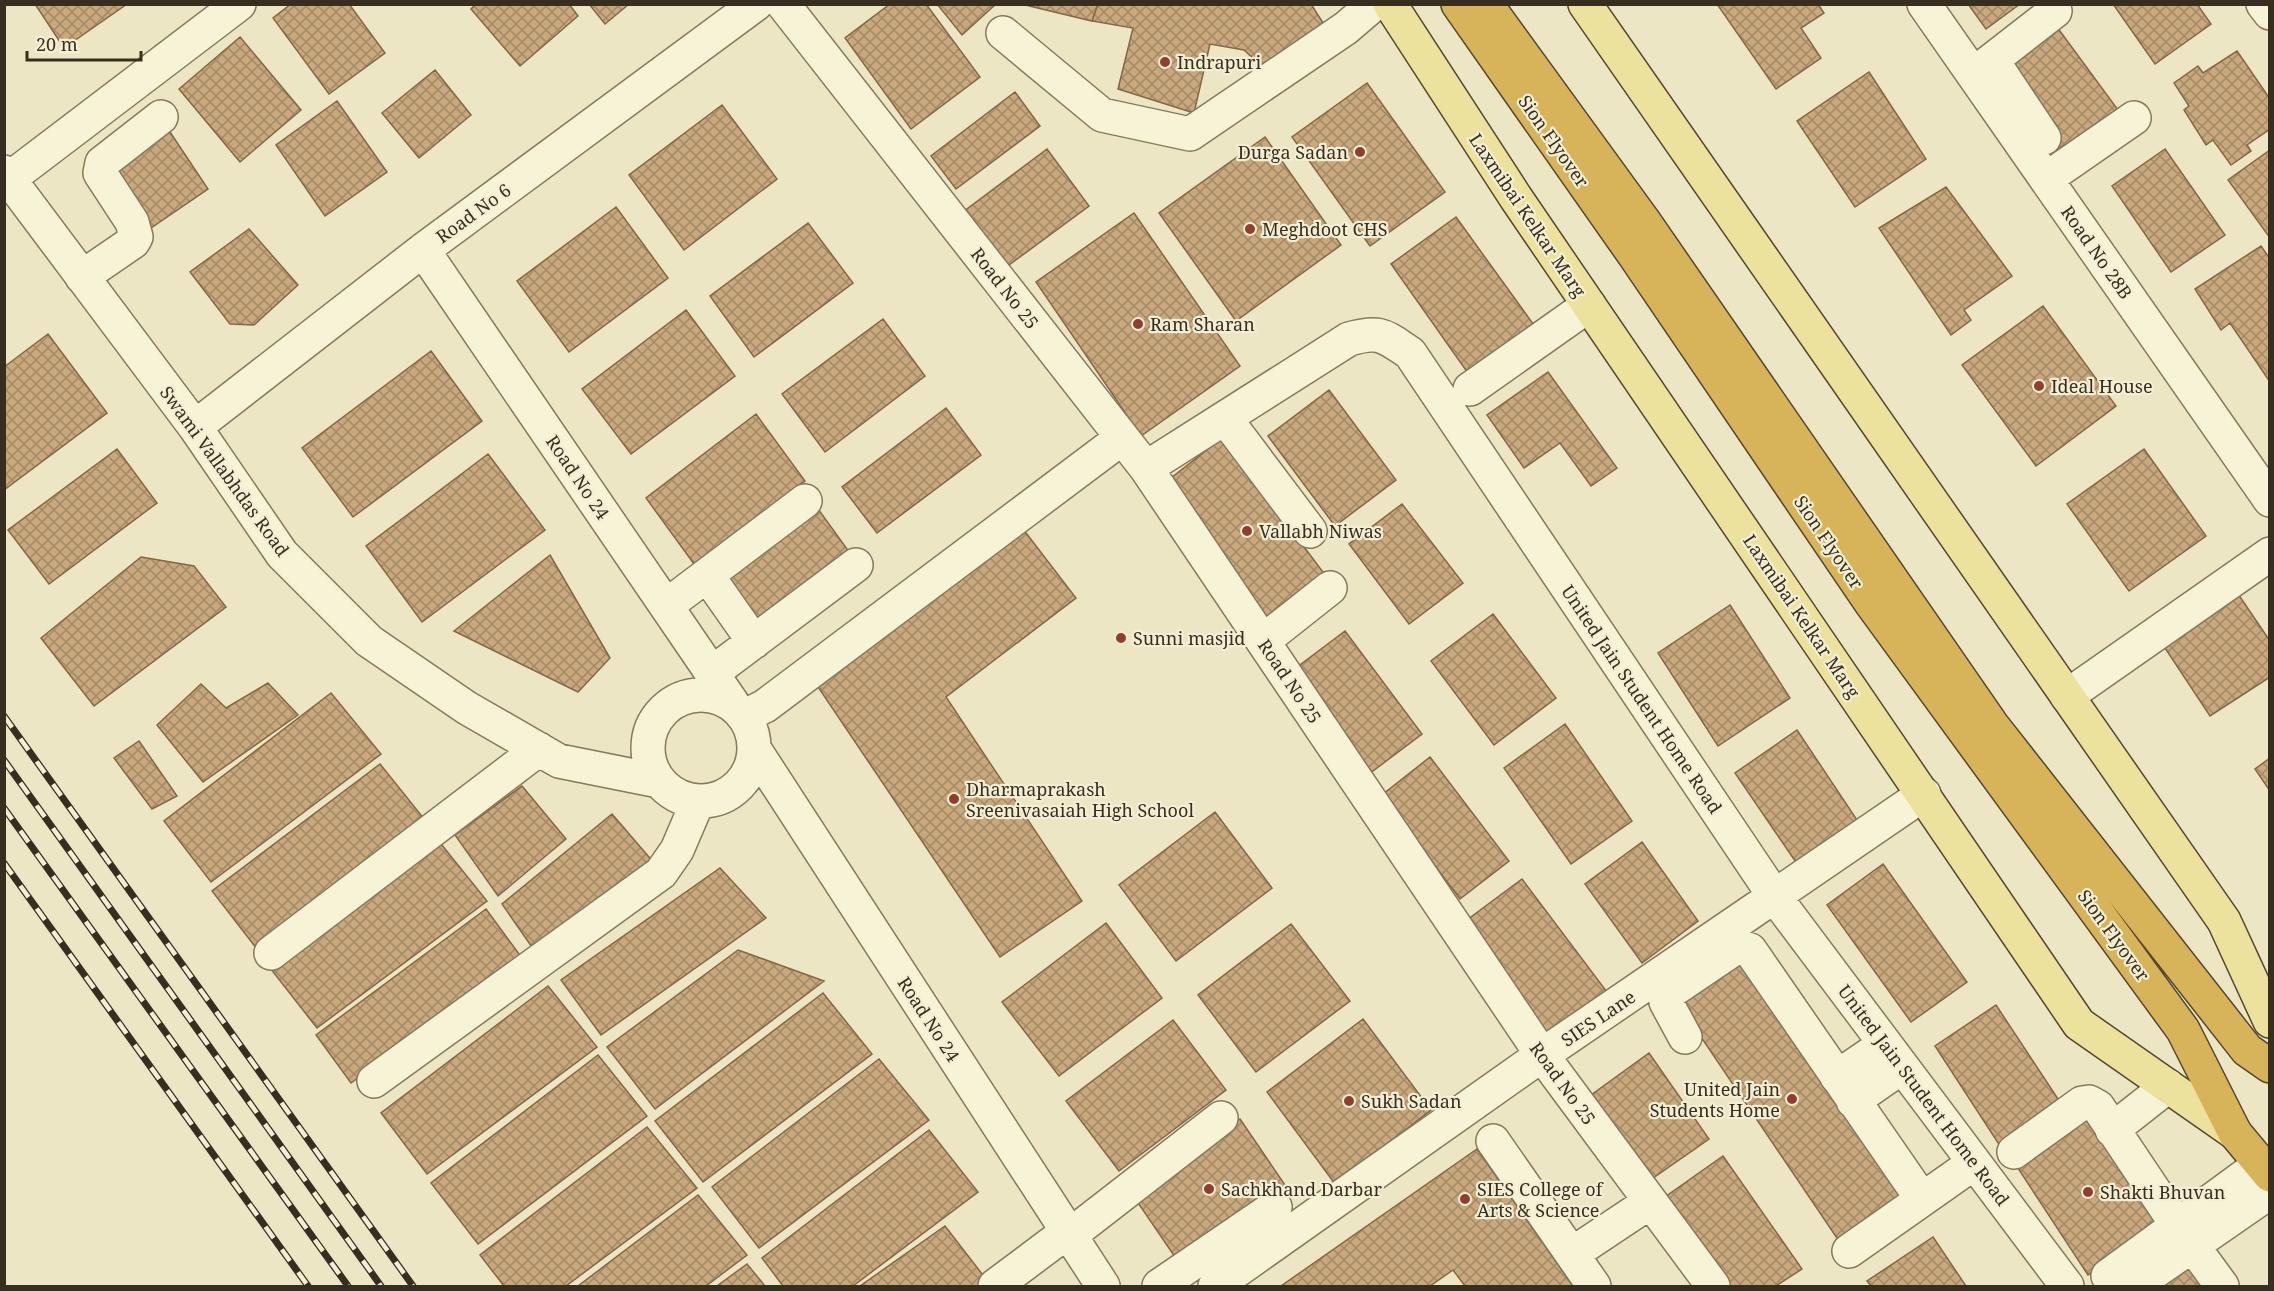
<svg xmlns="http://www.w3.org/2000/svg" width="2274" height="1291" viewBox="0 0 2274 1291" font-family="'Noto Serif',serif">
	<style>
		.building { fill: url(#building-cross-hatch); stroke: #846743; stroke-width: 1.5 }
		.lines { fill: none; stroke-linecap: round; stroke-linejoin: round }
		.minor-casing { stroke: #86795c; stroke-width: 36 }
		.major-casing { stroke: #544630; stroke-width: 36 }
		.highway-casing { stroke: #544630; stroke-width: 36 }
		.minor { stroke: #f7f3d7; stroke-width: 33 }
		.major { stroke: #ede19e; stroke-width: 33 }
		.highway { stroke: #d7b35a; stroke-width: 33 }
		.rail-casing { stroke: #372e1f; stroke-width: 7 }
		.rail { stroke: #f4efd4; stroke-width: 4.5; stroke-dasharray: 14; stroke-linecap: butt }
		.poi-dot { fill: #923e2f; stroke: #f4efd4; stroke-width: 2 }
		.labels { text-anchor: middle; dominant-baseline: central; stroke-width: 4.5; stroke-linejoin: round; paint-order: stroke }
		.poi-label { font-size: 18px; fill: #372e1f; stroke: #f4efd4; text-anchor: start }
		.street-label { font-size: 18px; fill: #372e1f; stroke: #f4efd4 }
	</style>
	<defs>
		<pattern id="building-cross-hatch" width="8" height="8" patternUnits="userSpaceOnUse" patternTransform="scale(1.5)"><rect width="8" height="8" fill="#c8a87c"/><path d="M0 0l8 8M0 8l8-8" fill="none" stroke="#a38965"/></pattern>
	</defs>
	<rect width="100%" height="100%" fill="#ece6c5"/>
	<!-- building -->
	<path class="building" d="M35 4H127L64 48Z
		M291 4H349L385 53 329 94 273 18Z
		M476 4H569L578 16 520 66 471 9Z
		M589 4H629L605 24Z
		M890 4H926L980 77 911 129 845 38Z
		M890 4H926L980 77 911 129 845 38Z
		M937 4H996L962 35Z
		M1021 4H1098L1092 21Z
		M1098 4H1311L1332 37 1270 74 1244 50 1210 44 1194 113 1118 89 1133 28 1092 21Z
		M1717 4H1818L1824 13 1801 28 1821 58 1776 89Z
		M1968 4H2020L1986 29Z
		M2113 4H2197L2211 24 2155 64Z
		M2054 23 2121 114 2065 154 2000 63Z
		M240 37 301 110 240 162 179 89Z
		M2237 51 2270 99V129L2247 145 2251 151 2231 165 2213 140 2206 145 2184 110 2189 106 2174 83 2198 66 2203 73Z
		M435 70 471 115 419 158 382 113Z
		M1869 72 1926 159 1855 207 1797 121Z
		M1367 83 1445 192 1370 246 1292 137Z
		M1015 92 1040 126 956 189 931 156Z
		M337 101 387 172 325 216 276 145Z
		M722 105 777 179 684 250 629 175Z
		M164 123 208 189 151 228 107 162Z
		M1265 137 1341 245 1236 321 1159 213Z
		M1047 149 1089 206 1005 268 963 212Z
		M2165 149 2225 235 2171 272 2112 186Z
		M2270 150V238L2228 180Z
		M1946 187 2012 276 1964 310 1971 320 1951 335 1879 228Z
		M616 207 668 278 569 352 517 281Z
		M1134 213 1240 366 1141 436 1036 282Z
		M1456 217 1536 328 1470 376 1391 264Z
		M808 223 853 283 754 357 710 296Z
		M249 229 298 285 254 325 230 324 190 272Z
		M2261 246 2270 259V382L2230 323 2221 330 2195 289Z
		M2043 306 2116 406 2036 466 1962 365Z
		M686 310 735 376 631 454 582 389Z
		M883 319 925 376 825 452 782 394Z
		M48 334 107 413 4 490V367Z
		M431 351 482 421 353 517 302 448Z
		M1548 372 1617 468 1591 486 1560 443 1524 468 1487 415Z
		M1329 390 1396 480 1335 526 1268 436Z
		M946 408 981 455 877 533 842 487Z
		M756 414 805 481 694 564 646 498Z
		M1222 438 1329 580 1272 623 1166 482Z
		M117 449 157 503 49 584 8 530Z
		M2144 449 2206 536 2129 591 2067 504Z
		M488 454 545 530 422 622 366 546Z
		M813 502 855 560 757 632 721 570Z
		M1402 504 1463 583 1409 624 1349 544Z
		M1023 529 1076 598 946 697 1082 901 1000 957 812 678Z
		M550 555 610 658 578 692 454 631Z
		M550 555 610 658 578 692 454 631Z
		M141 557 194 566 226 607 94 706 41 638Z
		M2236 591 2270 641V677L2210 716 2161 642Z
		M1730 605 1790 698 1718 746 1658 653Z
		M1493 614 1556 698 1494 745 1431 661Z
		M1345 631 1422 734 1369 774 1292 671Z
		M268 683 298 715 203 782 157 725 201 684 226 708Z
		M331 693 381 754 211 882 164 821Z
		M1565 724 1632 821 1571 864 1504 768Z
		M1797 730 1865 832 1804 874 1735 773Z
		M139 741 177 796 152 809 114 758Z
		M1430 757 1509 861 1460 899 1382 795Z
		M2270 758V791L2255 769Z
		M380 764 429 825 260 953 212 891Z
		M522 786 566 839 498 896 455 835Z
		M1215 812 1272 888 1176 961 1119 885Z
		M612 814 654 863 536 953 502 904Z
		M437 839 487 901 317 1028 270 968Z
		M1642 842 1698 921 1642 963 1585 884Z
		M1883 864 1967 982 1911 1022 1827 905Z
		M720 868 766 918 601 1035 561 980Z
		M1522 879 1610 996 1551 1041 1463 923Z
		M486 909 522 958 351 1083 316 1035Z
		M1106 923 1162 998 1059 1076 1002 1002Z
		M1291 924 1350 1001 1256 1072 1198 995Z
		M738 950 824 981 655 1109 607 1047Z
		M1741 951 1910 1201 1843 1247 1674 997Z
		M548 986 597 1047 427 1174 381 1113Z
		M823 993 872 1054 703 1182 655 1121Z
		M1996 1005 2064 1108 2002 1149 1935 1046Z
		M1363 1019 1431 1110 1335 1184 1267 1092Z
		M1173 1020 1226 1090 1119 1171 1066 1101Z
		M1649 1053 1709 1139 1646 1183 1587 1098Z
		M598 1055 647 1116 478 1244 431 1183Z
		M879 1059 929 1120 759 1248 712 1187Z
		M2088 1109 2164 1224 2088 1275 2012 1159Z
		M1240 1119 1285 1185 1177 1260 1132 1194Z
		M647 1127 697 1188 566 1286H504L480 1255Z
		M929 1130 978 1192 853 1286H783L762 1258Z
		M1477 1149 1573 1286H1465L1453 1270 1430 1286H1281Z
		M1723 1156 1802 1269 1776 1286H1727L1665 1197Z
		M698 1195 747 1255 706 1286H578Z
		M945 1226 989 1283 984 1286H860Z
		M1933 1237 1966 1286H1871L1867 1281Z
		M2190 1255 2213 1286H2146Z
		M747 1264 765 1286H717Z"/>
	<g class="lines">
		<!-- minor casing -->
		<g class="minor-casing">
			<path id="minor" d="M783 4 1146 468 1542 1055 1713 1286
				M1924 4 2270 500
				M2263 4 2270 13
				M1003 33 1102 115 1190 134 1346 28 1374 4
				M1992 60 2044 138
				M1974 74 2055 11
				M4 172 195 427 282 554 369 641 467 708 559 761 659 781
				M9 179 239 4
				M2046 179 2134 118
				M423 250 733 704
				M82 277 133 242 136 237 132 222 100 173 102 163 161 117
				M1470 389 1589 305
				M1225 418 1310 531
				M195 427 423 250 756 4
				M1146 468 1349 339C1381 330 1384 336 1410 353L1775 897 2067 1286
				M707 575 754 642
				M666 606 805 501
				M1263 641 1330 588
				M712 673 856 565
				M648 748a53 53 0 1 1 106 0a53 53 0 1 1-106 0Z
				M2067 696 2270 554
				M745 716 765 706 1122 438
				M755 750 1103 1286
				M271 953 539 749
				M1685 1037 1666 1002 1670 992 1738 946 1750 950 1922 1199
				M1837 1077 1885 1044
				M374 1081 661 873 677 850 698 801
				M1853 1101 1902 1067
				M2112 1130 2168 1086
				M1493 1141 1594 1286
				M2014 1152 2082 1103 2089 1102 2098 1107 2177 1225
				M1069 1236 1221 1118
				M2192 1245 2222 1286
				M1849 1251 1974 1163
				M1572 1254 1650 1202
				M2108 1276 2261 1164
				M995 1286 1067 1232
				M1159 1286 1275 1207
				M1215 1286 1542 1055 1924 794
				M2134 1286 2270 1192"/>
		</g>
		<!-- major casing -->
		<g class="major-casing">
			<path id="major" d="M1390 4 1516 198 2079 1024 2235 1133
				M1585 4 2224 921 2270 1021"/>
		</g>
		<!-- highway casing -->
		<g class="highway-casing">
			<path id="highway" d="M1458 4 1635 256 1871 603 2183 1030 2235 1133 2270 1175
				M1486 4 1643 220 1992 725 2247 1050 2270 1066"/>
		</g>
		<!-- minor -->
		<use href="#minor" class="minor"/>
		<!-- major -->
		<use href="#major" class="major"/>
		<!-- highway -->
		<use href="#highway" class="highway"/>
		<!-- rail casing -->
		<g class="rail-casing">
			<path id="rail" d="M4 716 413 1286
				M4 760 381 1286
				M4 808 348 1286
				M4 863 308 1286"/>
		</g>
		<!-- rail -->
		<use href="#rail" class="rail"/>
	</g>
	<!-- markers -->
	<g class="poi-dot">
		<circle cx="1165" cy="62" r="6"/>
		<circle cx="1360" cy="152" r="6"/>
		<circle cx="1250" cy="229" r="6"/>
		<circle cx="1138" cy="324" r="6"/>
		<circle cx="2039" cy="386" r="6"/>
		<circle cx="1247" cy="531" r="6"/>
		<circle cx="1121" cy="638" r="6"/>
		<circle cx="954" cy="799" r="6"/>
		<circle cx="1792" cy="1099" r="6"/>
		<circle cx="1349" cy="1101" r="6"/>
		<circle cx="1209" cy="1189" r="6"/>
		<circle cx="2088" cy="1192" r="6"/>
		<circle cx="1465" cy="1199" r="6"/>
	</g>
	<g class="labels">
		<!-- poi labels -->
		<g class="poi-label">
			<text x="1177" y="62">Indrapuri</text>
			<text x="1348" y="152" text-anchor="end">Durga Sadan</text>
			<text x="1262" y="229">Meghdoot CHS</text>
			<text x="1150" y="324">Ram Sharan</text>
			<text x="2051" y="386">Ideal House</text>
			<text x="1259" y="531">Vallabh Niwas</text>
			<text x="1133" y="638">Sunni masjid</text>
			<text x="966" y="789">Dharmaprakash<tspan x="966" dy="21">Sreenivasaiah High School</tspan></text>
			<text x="1780" y="1089" text-anchor="end">United Jain<tspan x="1780" dy="21">Students Home</tspan></text>
			<text x="1361" y="1101">Sukh Sadan</text>
			<text x="1221" y="1189">Sachkhand Darbar</text>
			<text x="1477" y="1189">SIES College of<tspan x="1477" dy="21">Arts &amp; Science</tspan></text>
			<text x="2100" y="1192">Shakti Bhuvan</text>
		</g>
		<!-- street labels -->
		<g class="street-label">
			<text transform="translate(1554 141) rotate(55)">Sion Flyover</text>
			<text transform="translate(473 213) rotate(-36)">Road No 6</text>
			<text transform="translate(1528 215) rotate(56)">Laxmibai Kelkar Marg</text>
			<text transform="translate(2097 252) rotate(55)">Road No 28B</text>
			<text transform="translate(1005 288) rotate(52)">Road No 25</text>
			<text transform="translate(225 471) rotate(54)">Swami Vallabhdas Road</text>
			<text transform="translate(578 477) rotate(56)">Road No 24</text>
			<text transform="translate(1829 542) rotate(56)">Sion Flyover</text>
			<text transform="translate(1802 616) rotate(56)">Laxmibai Kelkar Marg</text>
			<text transform="translate(1290 681) rotate(56)">Road No 25</text>
			<text transform="translate(1642 699) rotate(56)">United Jain Student Home Road</text>
			<text transform="translate(2114 935) rotate(54)">Sion Flyover</text>
			<text transform="translate(1598 1018) rotate(-34)">SIES Lane</text>
			<text transform="translate(929 1019) rotate(57)">Road No 24</text>
			<text transform="translate(1563 1083) rotate(54)">Road No 25</text>
			<text transform="translate(1924 1095) rotate(53)">United Jain Student Home Road</text>
		</g>
	</g>
	<!-- border -->
	<rect width="2274" height="1291" fill="none" stroke="#372e1f" stroke-width="12"/>
	<!-- scale -->
	<path d="M27 51v9h114v-9" fill="none" stroke="#372e1f" stroke-width="3"/>
	<text x="36" y="51" font-size="18" fill="#372e1f" stroke="#f4efd4" stroke-width="4.5" paint-order="stroke">20 m</text>
</svg>
